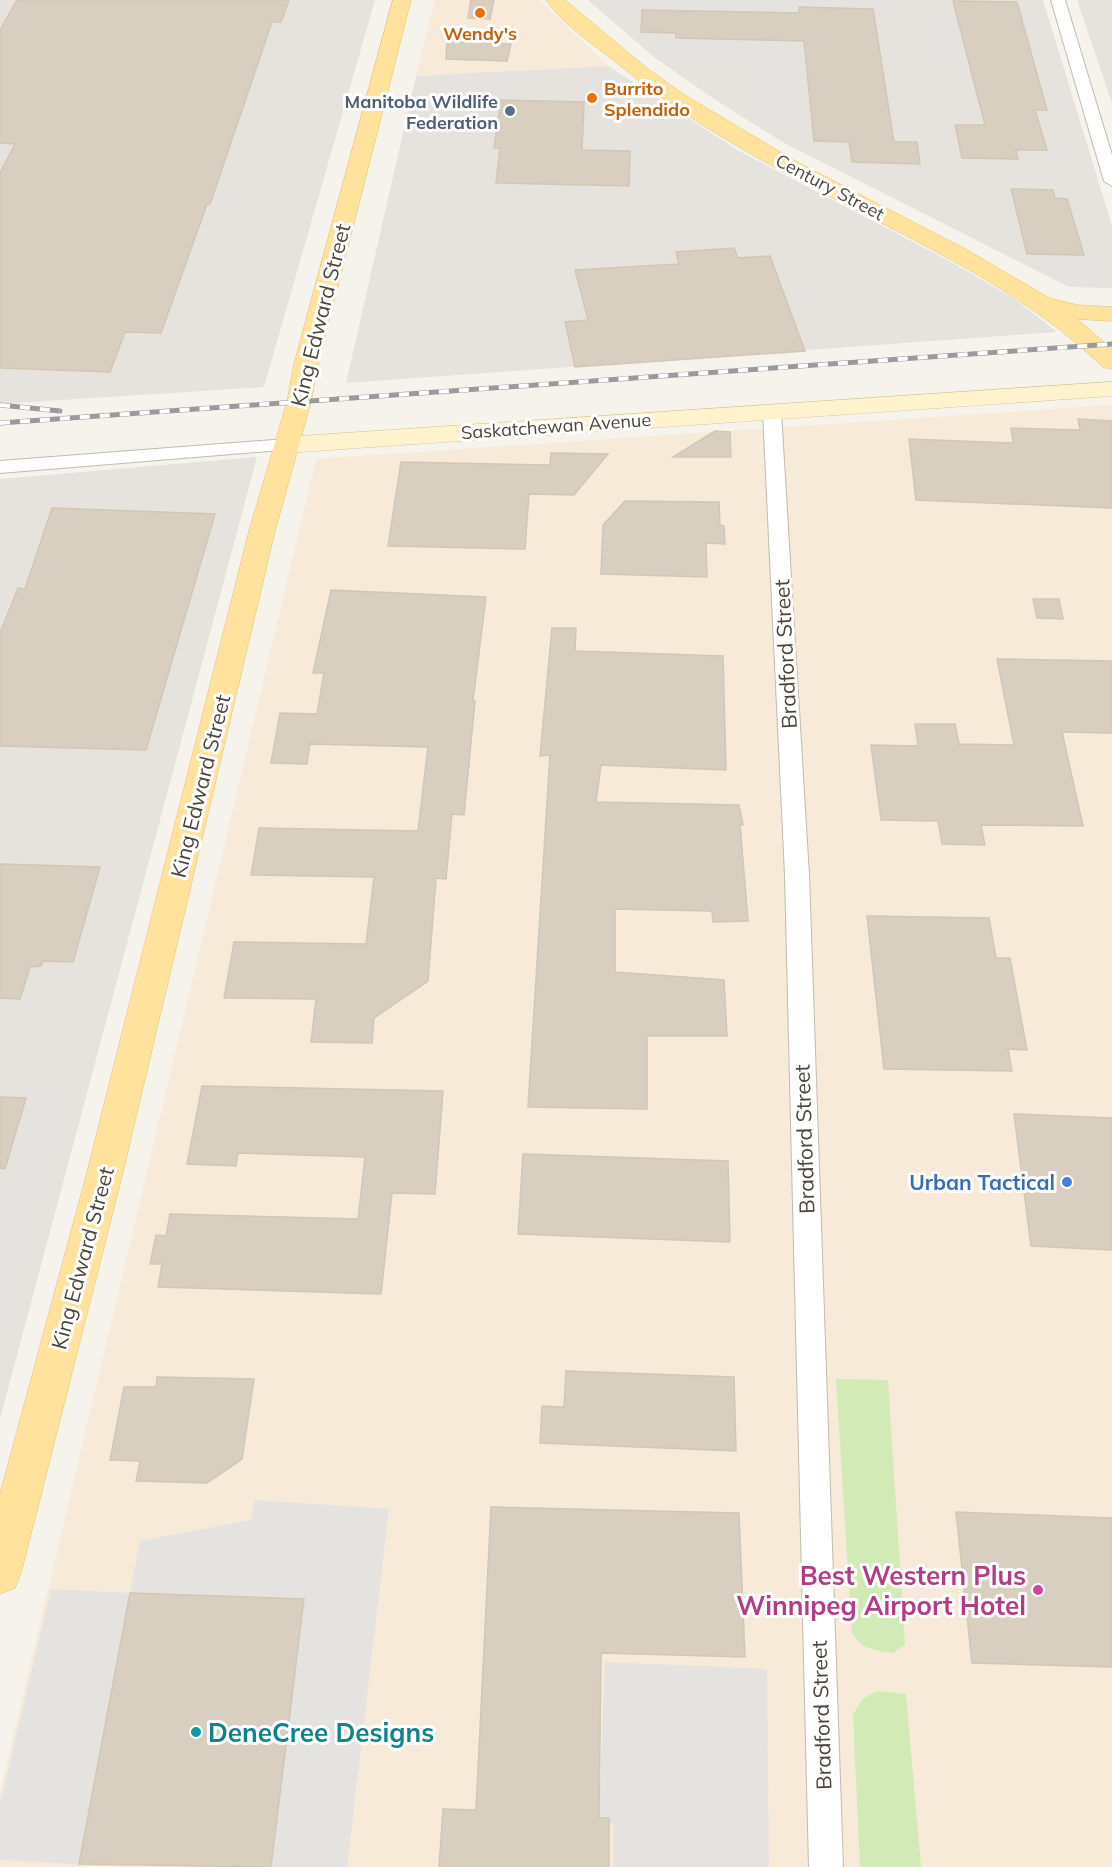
<svg xmlns="http://www.w3.org/2000/svg" width="1112" height="1867" viewBox="0 0 1112 1867" font-family="Mulish,sans-serif">
	<style>
		.commercial { fill: #f7ead8 }
		.industrial { fill: #e6e2dd }
		.green { fill: #d2eab5 }
		.parking { fill: #e5e3e0 }
		.building { fill: #d8cfc1; stroke: #d3c7b4; stroke-width: 1.5 }
		.lines { fill: none; stroke-linecap: round; stroke-linejoin: round }
		.street-casing { stroke: #c2bbae; stroke-width: 2 }
		.secondary-casing { stroke: #d6c79b; stroke-width: 1 }
		.primary-casing { stroke: #e6c16a; stroke-width: 1 }
		.street { fill: #fff; fill-rule: evenodd }
		.secondary { fill: #fff3cd; fill-rule: evenodd }
		.primary { fill: #ffe39c; fill-rule: evenodd }
		.rail-casing { stroke: #9a9a9a; stroke-width: 5 }
		.rail { stroke: #fff; stroke-width: 4; stroke-dasharray: 10; stroke-linecap: butt }
		.food-dot { fill: #e8710a; stroke: #fff; stroke-width: 2 }
		.service-dot { fill: #5c6f8a; stroke: #fff; stroke-width: 2 }
		.shop-dot { fill: #3f7fe0; stroke: #fff; stroke-width: 2 }
		.hotel-dot { fill: #d1479c; stroke: #fff; stroke-width: 2 }
		.culture-dot { fill: #0f9aa8; stroke: #fff; stroke-width: 2 }
		.labels { text-anchor: middle; dominant-baseline: central; stroke-width: 6; stroke-linejoin: round; paint-order: stroke }
		.far-food-label { font-size: 18px; font-weight: bold; fill: #c56008; stroke: #fff }
		.far-service-label { font-size: 18px; font-weight: bold; fill: #4e5e75; stroke: #fff; text-anchor: end }
		.far-street-label { font-size: 18px; fill: #4b4439; stroke: #fff }
		.street-label { font-size: 21px; fill: #4b4439; stroke: #fff }
		.shop-label { font-size: 21px; font-weight: bold; fill: #366cbe; stroke: #fff; text-anchor: end }
		.near-hotel-label { font-size: 26px; font-weight: bold; fill: #b23c85; stroke: #fff; text-anchor: end }
		.near-culture-label { font-size: 26px; font-weight: bold; fill: #0d838f; stroke: #fff; text-anchor: start }
	</style>
	<rect width="100%" height="100%" fill="#f6f3ec"/>
	<!-- commercial -->
	<path class="commercial" d="M435 0H539L608 66 416 76Z
		M1112 405V1867H0V1792L316 459Z"/>
	<!-- industrial -->
	<path class="industrial" d="M0 0H375L264 387 0 404Z
		M588 0H1043L1112 226V288L1069 287 784 143 714 99 654 57Z
		M1077 0H1112V103Z
		M608 66 739 151 953 263 1016 300 1057 332 346 383 416 76Z
		M257 457 0 1419V479Z"/>
	<!-- green -->
	<path class="green" d="M836 1379 888 1380 905 1645 893 1653C875 1650 862 1650 852 1633Z
		M877 1691 906 1694 921 1867H860L853 1714 863 1699Z"/>
	<!-- parking -->
	<path class="parking" d="M592 0H879L873 9 799 7V13L642 10 593 3Z
		M1023 13H1044L1049 31 961 30 967 57 932 56 926 18 1025 20Z
		M656 37H668L669 43 780 45V51H794L801 131 773 130 771 112 757 111 754 63 677 61 676 56 655 52Z
		M1059 255 1101 256 1110 282H1061L1058 273 1042 272 1039 259H1060Z
		M37 1086H68L0 1345V1219Z
		M255 1500 389 1509 347 1867H271L304 1599 130 1593 79 1864 0 1860V1803L51 1589 130 1593 140 1541 251 1520Z
		M605 1662 767 1669 769 1867H613L614 1825H609V1818H599Z"/>
	<!-- building -->
	<path class="building" d="M17 0H289L281 22H272L210 204H207L161 333 125 332 110 372 0 368V173L15 144 0 143V30Z
		M471 0H494L490 19 468 18Z
		M953 1 1017 2 1047 110H1035L1047 150H1016L1018 159 962 158 955 125H985Z
		M799 7 873 9 894 142H917L920 164 852 162 849 142 814 141 804 41 676 38V33L641 32 642 10 799 13Z
		M447 41 511 44 507 61 446 59Z
		M501 100 584 102 582 150 630 151 629 186 496 183 500 148H494Z
		M1011 189 1053 190 1055 198 1067 199 1084 255 1027 254Z
		M734 248 738 258 770 256 805 351 575 367 565 322 588 320 575 270 679 264 676 252Z
		M1078 419 1112 421V508L916 500 909 439 1013 443 1011 428 1080 430Z
		M715 431 730 432 731 457H673Z
		M551 453 608 454 574 495 529 494 525 549 388 546 401 462 550 465Z
		M625 501 719 502 720 525 724 526 725 544 706 543 707 577 601 574 603 525Z
		M52 508 215 514 146 750 0 746V633L18 588 25 589Z
		M331 590 486 597 473 701H475L464 815 452 814 446 879 436 878 428 981 374 1018 372 1043 311 1042 316 999 224 998 234 942 366 944 374 877 251 875 259 828 418 831 428 747 310 744 307 764 271 763 280 713 317 714 324 673H313Z
		M1033 599H1059L1063 619 1037 618Z
		M552 628H576L575 651 723 656 726 770 601 765 596 802 739 805 743 825H740L748 921 713 922 712 911 615 909V972L724 980 727 1036H647V1109L528 1107 550 755 540 756Z
		M997 659 1112 661V733L1062 732 1083 826 981 825 985 845 942 844 938 821 881 820 871 745 918 746 915 724H955L959 744 1014 745Z
		M0 864 100 867 73 962 43 961 41 966 30 967 20 999 0 998Z
		M867 916 989 918 996 958H1010L1027 1050 1008 1049 1012 1071 884 1069Z
		M202 1086 443 1091 435 1194 392 1193 381 1294 158 1287 162 1264H150L156 1235 166 1236 170 1214 358 1219 365 1157 238 1153 236 1166 187 1164Z
		M0 1097 26 1098 5 1169 0 1168Z
		M1014 1114 1112 1118V1250L1031 1246Z
		M523 1154 728 1161 730 1242 518 1234Z
		M566 1371 734 1377 736 1451 540 1443 542 1406 564 1407Z
		M157 1377 254 1379 242 1459 207 1483 136 1481 140 1461 110 1460 124 1387H156Z
		M491 1507 739 1513 745 1657 601 1653 599 1818H609V1867H439L443 1809 476 1810Z
		M956 1512 1112 1518V1667L972 1663Z
		M130 1593 304 1599 271 1867 79 1864Z"/>
	<g class="lines">
		<!-- street casing -->
		<g class="street-casing">
			<path id="street" d="M1051 0H1065L1112 155V186L1104 181Z
				M772 407 778 408 781 412 809 875 843 1867H809L785 875 763 412 766 408Z
				M286 439 293 441 295 445 293 449 0 473V461Z"/>
		</g>
		<!-- secondary casing -->
		<g class="secondary-casing">
			<path id="secondary" d="M1112 382V396L286 453 277 450 273 445 277 440 286 437Z"/>
		</g>
		<!-- primary casing -->
		<g class="primary-casing">
			<path id="primary" d="M393 0H411L318 364 311 402 275 531 121 1180 21 1573 15 1588 0 1594V1494L85 1180 249 531 287 402 294 364Z
				M546 0H565L648 69 683 94 795 161 967 250 1049 298 1077 305 1112 307V321L1077 319 1112 349V369L1103 367C1031 298 944 255 856 210 772 167 689 123 617 63 593 44 563 25 546 0Z"/>
		</g>
		<!-- street -->
		<use href="#street" class="street"/>
		<!-- secondary -->
		<use href="#secondary" class="secondary"/>
		<!-- primary -->
		<use href="#primary" class="primary"/>
		<!-- rail casing -->
		<g class="rail-casing">
			<path id="rail" d="M0 405 60 411
				M0 423 1112 344"/>
		</g>
		<!-- rail -->
		<use href="#rail" class="rail"/>
	</g>
	<!-- markers -->
	<g class="food-dot">
		<circle cx="480" cy="13" r="6"/>
		<circle cx="592" cy="98" r="6"/>
	</g>
	<circle class="service-dot" cx="510" cy="111" r="6"/>
	<circle class="shop-dot" cx="1067" cy="1182" r="6"/>
	<circle class="hotel-dot" cx="1038" cy="1590" r="6"/>
	<circle class="culture-dot" cx="196" cy="1732" r="6"/>
	<g class="labels">
		<!-- far-food labels -->
		<g class="far-food-label">
			<text x="480" y="33">Wendy's</text>
			<text x="604" y="88" text-anchor="start">Burrito<tspan x="604" dy="21">Splendido</tspan></text>
		</g>
		<!-- far-service labels -->
		<g class="far-service-label">
			<text x="498" y="101">Manitoba Wildlife<tspan x="498" dy="21">Federation</tspan></text>
		</g>
		<!-- far-street labels -->
		<g class="far-street-label">
			<text transform="translate(830 187) rotate(28)">Century Street</text>
			<text transform="translate(556 426) rotate(-4)">Saskatchewan Avenue</text>
		</g>
		<!-- street labels -->
		<g class="street-label">
			<text transform="translate(320 315) rotate(-76)">King Edward Street</text>
			<text transform="translate(785 654) rotate(-93)">Bradford Street</text>
			<text transform="translate(200 786) rotate(-76)">King Edward Street</text>
			<text transform="translate(804 1139) rotate(-92)">Bradford Street</text>
			<text transform="translate(82 1258) rotate(-75)">King Edward Street</text>
			<text transform="translate(821 1715) rotate(-92)">Bradford Street</text>
		</g>
		<!-- shop labels -->
		<g class="shop-label">
			<text x="1055" y="1182">Urban Tactical</text>
		</g>
		<!-- near-hotel labels -->
		<g class="near-hotel-label">
			<text x="1026" y="1575">Best Western Plus<tspan x="1026" dy="30">Winnipeg Airport Hotel</tspan></text>
		</g>
		<!-- near-culture labels -->
		<g class="near-culture-label">
			<text x="208" y="1732">DeneCree Designs</text>
		</g>
	</g>
</svg>
